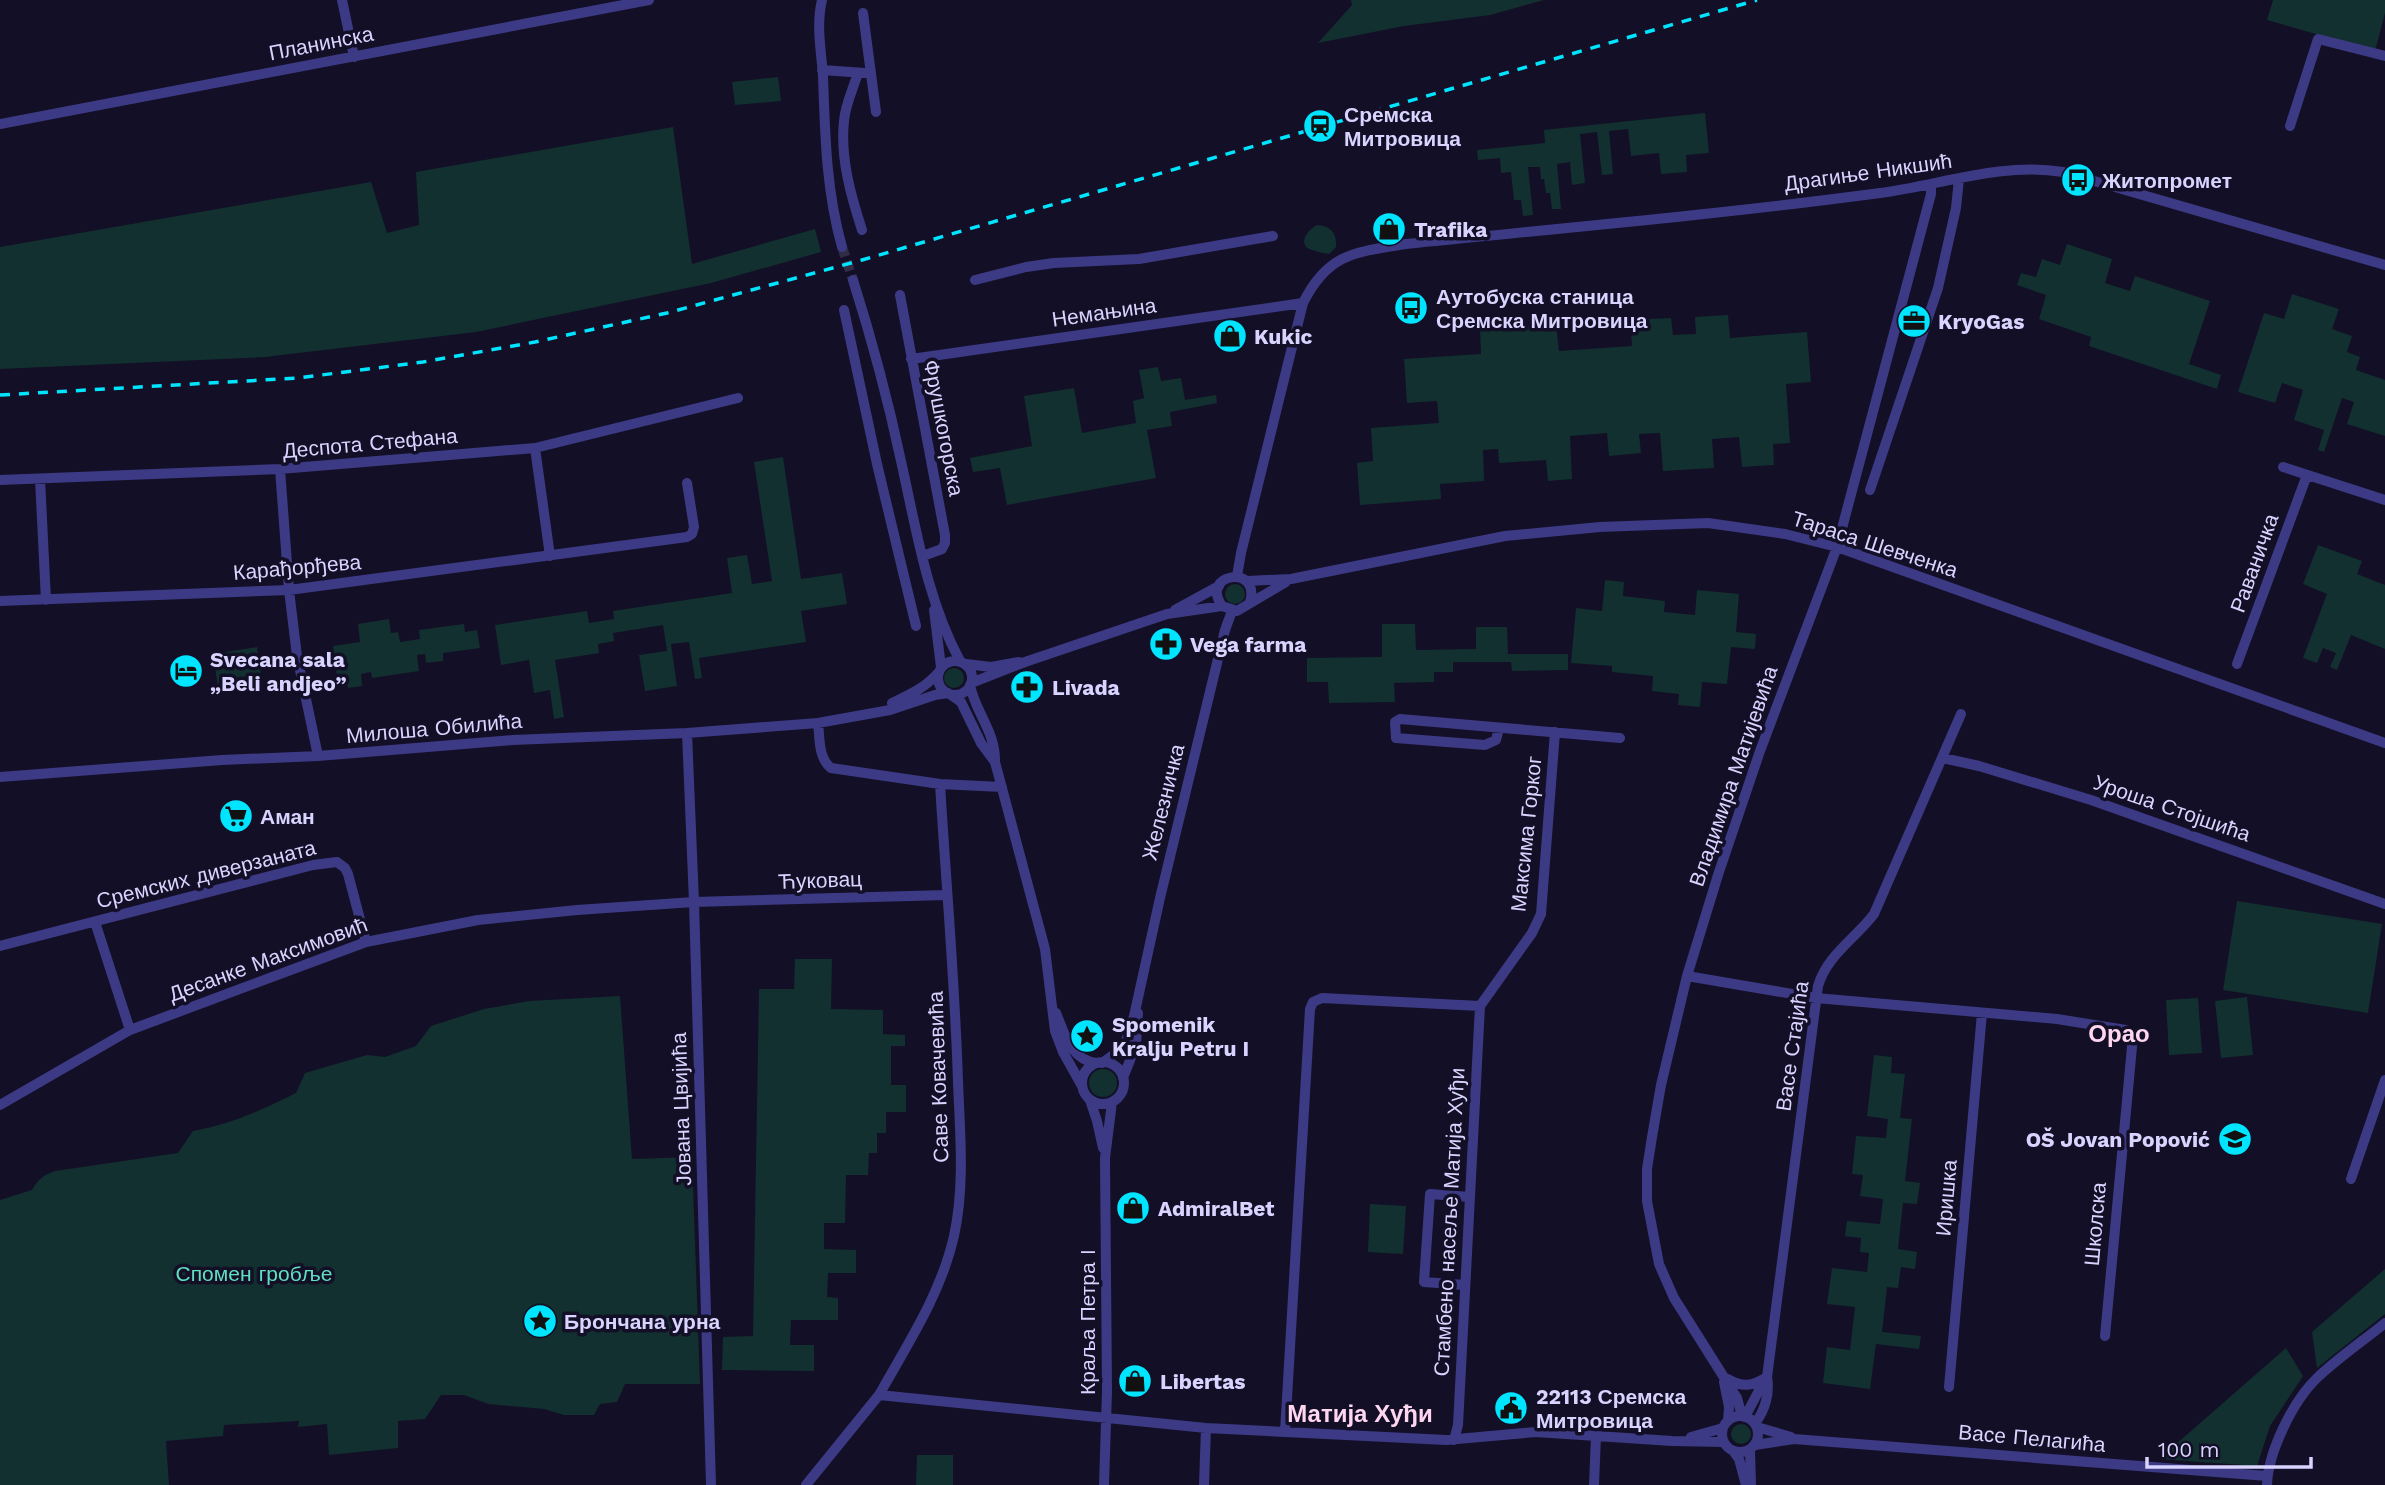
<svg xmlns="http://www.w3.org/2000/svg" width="2385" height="1485" viewBox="0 0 2385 1485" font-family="'Work Sans',sans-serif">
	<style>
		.green { fill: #12302f }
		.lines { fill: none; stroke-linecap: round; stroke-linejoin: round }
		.minor-tunnel { stroke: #312d47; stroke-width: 10; stroke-dasharray: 10 5; stroke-linecap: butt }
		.minor { stroke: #3d3a85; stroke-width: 10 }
		.rail { stroke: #00e5ff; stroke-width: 3.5; stroke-dasharray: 10 9; stroke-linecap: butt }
		.labels { text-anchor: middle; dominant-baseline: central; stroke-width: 7; stroke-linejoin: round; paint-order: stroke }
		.street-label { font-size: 21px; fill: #d9d4ff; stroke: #130f26 }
		.poi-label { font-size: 21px; font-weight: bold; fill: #d9d4ff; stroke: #130f26; text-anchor: start }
		.park-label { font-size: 21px; fill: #5fe0c0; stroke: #130f26 }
		.quarter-label { font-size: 24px; font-weight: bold; fill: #ffd6f0; stroke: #130f26 }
	</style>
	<rect width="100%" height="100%" fill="#130f26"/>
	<!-- green -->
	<path class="green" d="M1351 0H1544L1490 15 1404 26 1318 43 1352 5Z
		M2273 0H2385V13L2375 51 2267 20Z
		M778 77 781 101 735 105 732 82Z
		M1705 113 1709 153 1686 155 1687 172 1661 174 1659 153 1631 156 1628 129 1609 131 1613 174 1602 175 1597 132 1580 134 1585 183 1572 185 1570 162 1557 164 1561 209H1552L1550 193H1546L1544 179H1541L1540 167H1528L1533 215 1523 216 1521 200H1514L1511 172 1501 173 1500 158 1478 160 1477 150 1545 143 1544 130Z
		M673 127 692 264 815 229 821 252 711 283 476 332 265 357 0 369V247L371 182 387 233 419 225 416 172Z
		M1317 225C1331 226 1337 233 1336 247L1329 254C1324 253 1317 252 1312 250 1296 245 1308 229 1317 225Z
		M2067 244 2112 259 2105 283 2130 291 2135 276 2210 301 2189 364 2221 375 2217 389 2089 346 2091 337 2039 319 2046 295 2017 285 2021 273 2036 277 2042 259 2060 265Z
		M2292 294 2339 309 2332 329 2352 336 2347 352 2360 357 2356 370 2385 380V436L2347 424 2354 402 2342 398 2324 452 2318 450 2324 430 2294 420 2303 390 2282 383 2275 403 2238 392 2264 313 2284 319Z
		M1728 315 1730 338 1807 332 1811 382 1786 384 1790 443 1773 444 1774 465 1742 467 1739 437 1712 439 1714 468 1663 471 1660 433 1639 434 1641 453 1609 456 1607 433 1570 436 1572 479 1548 481 1546 460 1499 463 1498 449 1483 450 1484 481 1440 484 1441 499 1360 505 1357 463 1373 461 1371 428 1439 423 1437 401 1407 403 1404 359 1481 354 1480 329 1556 324 1559 351 1632 346 1630 320 1671 318 1673 335 1696 334 1695 317Z
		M1158 367 1161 381 1181 378 1185 400 1216 395 1217 403 1170 412 1172 426 1147 430 1156 478 1007 505 1000 468 973 472 970 458 1032 446 1024 396 1074 388 1082 433 1136 423 1133 401 1144 398 1139 370Z
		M783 457 801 579 842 573 847 604 801 611 806 642 699 658 702 678 695 679 689 642 671 644 677 686 645 691 639 655 667 651 663 625 613 633 614 641 598 644 599 653 555 660 564 717 554 719 550 690 534 693 529 660 501 665 495 625 587 611 589 623 614 619 613 611 732 593 727 558 747 555 752 584 772 581 754 462Z
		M2318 545 2362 561 2357 574 2385 585V649L2351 635 2337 670 2330 667 2336 653 2323 648 2317 663 2303 658 2327 594 2303 584Z
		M1605 580 1624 582 1623 596 1665 601 1664 612 1695 615 1697 590 1739 594 1736 632 1756 634 1755 649 1731 647 1727 684 1702 682 1700 707 1678 705 1679 694 1652 691 1653 676 1612 672V666L1571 663 1576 608 1602 611Z
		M1225 594a10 10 0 1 1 20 0a10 10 0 1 1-20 0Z
		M389 619 391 633 398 632 400 642 420 639 419 630 464 624 465 632 477 630 480 648 443 653V661L426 663 425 654 417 655 419 671 372 678 371 672 361 674 362 686 348 688 347 684 338 685 333 646 360 642 358 624Z
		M1382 624H1415L1416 650 1476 649V627H1507L1508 654H1568V670L1512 671 1511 662H1453V672H1434V682L1394 683 1395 702 1329 703 1328 682H1307V658L1382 657Z
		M257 647 263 688 219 694 213 654Z
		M944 678a10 10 0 1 1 20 0a10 10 0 1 1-20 0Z
		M2237 901 2382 924 2368 1013 2223 990Z
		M795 959H832L831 1009 883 1010V1034L905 1035V1046H891V1085H906V1112H886V1133H877V1153H869L868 1175H846L845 1223H824V1249L856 1250V1273H828L827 1297 838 1298V1320H791L790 1345H814V1371L722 1370 723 1337 753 1336 759 989H794Z
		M620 996 632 1159 692 1157 700 1384H625L617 1402 600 1404 594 1415H564L544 1409 488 1404 464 1395H441L425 1419 398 1421V1448L329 1455 327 1424 298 1427 299 1421 224 1425 223 1436 166 1441 169 1485H0V1200L32 1190C38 1179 44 1175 55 1171L178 1153 193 1131C231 1124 262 1110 296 1093L305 1073 367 1055 385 1057 416 1046 431 1026 484 1009 529 1001Z
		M2247 997 2253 1055 2221 1058 2215 1001Z
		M2198 998 2202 1053 2169 1055 2166 1000Z
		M1874 1055 1892 1057 1891 1073 1905 1074 1900 1118 1912 1119 1905 1181 1920 1183 1917 1204 1903 1203 1898 1249 1917 1252 1915 1269 1901 1267 1898 1288 1887 1287 1882 1332 1921 1336 1919 1349 1876 1344 1870 1389 1823 1383 1827 1347 1850 1350 1855 1307 1827 1304 1832 1268 1867 1272 1869 1253 1860 1252 1861 1238 1845 1236 1847 1221 1880 1224 1883 1199 1860 1196 1863 1175 1852 1174 1856 1136 1886 1138 1888 1119 1867 1116Z
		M1089 1083a14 14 0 1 1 28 0a14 14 0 1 1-28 0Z
		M1370 1204 1406 1206 1403 1254 1368 1252Z
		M2385 1269V1314L2317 1368 2312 1332Z
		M2286 1348 2303 1376 2270 1426 2257 1466 2159 1459Z
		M1731 1434a10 10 0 1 1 20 0a10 10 0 1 1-20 0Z
		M917 1455H953V1485H916Z"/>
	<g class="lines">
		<!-- minor-tunnel -->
		<path class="minor-tunnel" d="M842 247 853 280"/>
		<!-- minor -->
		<path class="minor" d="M342 0 354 57
			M822 0C816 25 821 50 823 75 825 134 826 190 842 247
			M863 13 876 112
			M822 70 865 73
			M858 73C853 89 845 105 844 121 840 158 851 196 862 230
			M0 124 649 0
			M2290 126 2318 39 2385 56
			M853 280C872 340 888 400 901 461 916 528 927 600 960 661
			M975 280 1026 267 1054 263 1139 259 1273 236
			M900 295 945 535V543L942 549 923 556
			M844 310 877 464 916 626
			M911 359 1303 303
			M535 448 550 556
			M2283 467 2385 500
			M280 469 289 590 297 656 318 756
			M40 479 46 600
			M0 480 280 469 535 448 738 398
			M1870 490 1938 288 1956 208 1959 179
			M1237 576 1241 553 1303 303C1328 253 1355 252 1406 244 1564 228 1723 214 1880 193 1941 185 2000 162 2063 172L2385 265
			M1247 581 1291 579 1505 536 1600 527 1708 523 1785 534 1837 547 2385 743
			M0 601 289 590 687 537 692 534 694 527 687 483
			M1250 602C1261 564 1199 573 1222 606L1237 611 1286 582
			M934 610 941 667
			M1175 610 1219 586
			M938 678a17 17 0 1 1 34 0a17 17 0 1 1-34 0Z
			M966 664 991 667 1019 662
			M2237 664 2307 475
			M971 683 1025 662 1167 614 1222 606
			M970 685C975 712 996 732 995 762L1045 949 1055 1031 1063 1052 1082 1086
			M951 695 961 702 981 743 995 762
			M892 703C909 695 925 688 938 673
			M818 723C820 738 818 758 831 768L940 784 1002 787
			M1499 728 1496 740 1485 745 1396 738 1395 722 1400 719 1620 738
			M687 733 694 902 711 1485
			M1943 758 1979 766 2091 800 2385 904
			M0 777 222 760 318 756 513 740 687 733 818 723 890 710 935 695 948 693
			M95 922 130 1030
			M0 946 313 865 337 862 345 868 348 874 366 942
			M1687 976 1816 998 2057 1019 2126 1030 2130 1036 2132 1047 2105 1336
			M1056 1013C1065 1034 1070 1059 1096 1063
			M1082 1083a21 21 0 1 1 42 0a21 21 0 1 1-42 0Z
			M1102 1063 1116 1053 1126 1041 1134 1016 1160 898 1225 630 1232 611
			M1123 1078 1136 1045 1138 1013
			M1090 1100 1097 1121 1103 1148
			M0 1105 130 1030 366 942 478 920 577 910 694 902 947 895
			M2351 1179 2385 1080
			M1465 1285 1424 1282 1430 1194 1470 1197
			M1728 1379C1743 1388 1752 1386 1767 1377
			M1724 1382 1729 1407 1728 1421
			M1949 1387 1982 1013
			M879 1395 1206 1428 1446 1440 1536 1432 1672 1441 1724 1442
			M1722 1434a18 18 0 1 1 36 0a18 18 0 1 1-36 0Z
			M1742 1416 1737 1398 1674 1298 1659 1264 1647 1201V1169L1652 1137 1661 1085 1687 976 1718 875 1760 751 1837 547 1931 194V185
			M1745 1417 1765 1379
			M1755 1423C1765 1411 1770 1393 1767 1377L1818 986C1827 955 1855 939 1874 914L1961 714
			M1757 1427 1791 1437
			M1285 1432 1310 1009 1313 1002 1322 998 1480 1006 1532 933 1541 914 1555 732
			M1691 1437 1723 1428
			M1454 1440 1458 1425 1480 1006
			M1755 1445 1794 1439 2267 1476
			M1750 1450 1751 1485
			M1734 1452 1739 1459 1746 1485
			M806 1485 879 1395C907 1345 941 1294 954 1236 965 1186 960 1133 958 1082 955 982 946 883 940 784
			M1104 1485 1107 1391 1105 1158 1112 1102
			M1204 1485 1206 1428
			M1594 1485 1596 1436
			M2267 1485C2268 1452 2293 1401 2317 1378 2338 1358 2363 1341 2385 1323"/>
		<!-- rail -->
		<path class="rail" d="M0 395 298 378 423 362 535 342 667 313 862 260 1757 0"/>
	</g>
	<!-- icons -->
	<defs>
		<g id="station-disc" transform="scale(1.75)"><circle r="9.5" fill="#00e5ff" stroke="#130f26"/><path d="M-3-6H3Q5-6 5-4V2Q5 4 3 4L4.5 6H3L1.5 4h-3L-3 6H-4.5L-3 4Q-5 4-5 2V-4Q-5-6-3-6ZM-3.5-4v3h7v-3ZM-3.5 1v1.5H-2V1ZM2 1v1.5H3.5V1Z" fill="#111"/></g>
		<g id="bus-disc" transform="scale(1.75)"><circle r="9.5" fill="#00e5ff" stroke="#130f26"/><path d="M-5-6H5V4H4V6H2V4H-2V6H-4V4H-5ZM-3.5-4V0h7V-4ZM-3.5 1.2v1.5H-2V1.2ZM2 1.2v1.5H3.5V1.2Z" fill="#111"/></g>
		<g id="shop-disc" transform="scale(1.75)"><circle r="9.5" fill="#00e5ff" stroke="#130f26"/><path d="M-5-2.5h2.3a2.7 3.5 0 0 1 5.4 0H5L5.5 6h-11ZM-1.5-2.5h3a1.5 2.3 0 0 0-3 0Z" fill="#111"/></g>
		<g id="office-disc" transform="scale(1.75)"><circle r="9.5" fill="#00e5ff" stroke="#130f26"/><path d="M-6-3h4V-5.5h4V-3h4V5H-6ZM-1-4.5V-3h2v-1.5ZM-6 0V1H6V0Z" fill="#111"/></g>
		<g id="pharmacy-disc" transform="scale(1.75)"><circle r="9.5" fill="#00e5ff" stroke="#130f26"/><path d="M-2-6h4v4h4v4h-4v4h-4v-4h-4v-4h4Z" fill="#111"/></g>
		<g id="hotel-disc" transform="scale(1.75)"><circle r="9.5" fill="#00e5ff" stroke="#130f26"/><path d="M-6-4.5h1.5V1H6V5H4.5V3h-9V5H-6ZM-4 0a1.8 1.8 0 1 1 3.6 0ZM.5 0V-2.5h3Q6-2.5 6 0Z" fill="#111"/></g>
		<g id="supermarket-disc" transform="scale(1.75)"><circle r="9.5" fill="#00e5ff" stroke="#130f26"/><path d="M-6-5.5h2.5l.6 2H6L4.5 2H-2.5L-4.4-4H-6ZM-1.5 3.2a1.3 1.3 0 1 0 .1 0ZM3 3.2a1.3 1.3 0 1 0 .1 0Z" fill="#111"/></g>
		<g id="sight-disc" transform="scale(1.75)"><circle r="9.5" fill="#00e5ff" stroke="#130f26"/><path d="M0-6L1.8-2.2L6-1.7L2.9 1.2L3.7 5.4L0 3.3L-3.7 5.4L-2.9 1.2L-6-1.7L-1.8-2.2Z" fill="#111"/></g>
		<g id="school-disc" transform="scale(1.75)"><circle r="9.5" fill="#00e5ff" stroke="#130f26"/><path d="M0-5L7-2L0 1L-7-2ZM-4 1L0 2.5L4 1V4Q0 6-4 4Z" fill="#111"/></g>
		<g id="civic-disc" transform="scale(1.75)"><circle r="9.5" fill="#00e5ff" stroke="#130f26"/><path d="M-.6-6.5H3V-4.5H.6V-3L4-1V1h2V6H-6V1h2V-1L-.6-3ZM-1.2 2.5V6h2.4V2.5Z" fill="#111"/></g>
	</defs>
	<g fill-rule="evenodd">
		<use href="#station-disc" x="1320" y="126"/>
		<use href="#bus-disc" x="2078" y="180"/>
		<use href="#shop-disc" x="1389" y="229"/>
		<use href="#bus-disc" x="1411" y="308"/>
		<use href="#office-disc" x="1914" y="321"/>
		<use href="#shop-disc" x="1230" y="336"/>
		<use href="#pharmacy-disc" x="1166" y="644"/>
		<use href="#hotel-disc" x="186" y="671"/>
		<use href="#pharmacy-disc" x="1027" y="687"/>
		<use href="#supermarket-disc" x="236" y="816"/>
		<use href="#sight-disc" x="1087" y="1036"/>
		<use href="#school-disc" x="2235" y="1139"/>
		<use href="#shop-disc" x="1133" y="1208"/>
		<use href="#sight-disc" x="540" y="1321"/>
		<use href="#shop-disc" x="1135" y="1381"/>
		<use href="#civic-disc" x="1511" y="1408"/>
	</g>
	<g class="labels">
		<!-- street labels -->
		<g class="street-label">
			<text transform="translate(321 43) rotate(-11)">Планинска</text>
			<text transform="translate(1868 172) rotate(-8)">Драгиње Никшић</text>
			<text transform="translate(1104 312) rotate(-8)">Немањина</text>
			<text transform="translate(944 428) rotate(79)">Фрушкогорска</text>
			<text transform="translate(370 443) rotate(-5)">Деспота Стефана</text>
			<text transform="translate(1875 544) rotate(18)">Тараса Шевченка</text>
			<text transform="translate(2254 563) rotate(-70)">Раваничка</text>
			<text transform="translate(297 567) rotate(-5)">Карађорђева</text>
			<text transform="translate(434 728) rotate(-5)">Милоша Обилића</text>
			<text transform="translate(1733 776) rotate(-71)">Владимира Матијевића</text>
			<text transform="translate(1163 802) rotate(-76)">Железничка</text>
			<text transform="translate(2172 808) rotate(19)">Уроша Стојшића</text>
			<text transform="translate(1526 834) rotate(-84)">Максима Горког</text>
			<text transform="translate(206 874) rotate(-14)">Сремских диверзаната</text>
			<text transform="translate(820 880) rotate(-2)">Ћуковац</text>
			<text transform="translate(268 959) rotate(-20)">Десанке Максимовић</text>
			<text transform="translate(1792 1046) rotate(-82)">Васе Стајића</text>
			<text transform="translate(938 1077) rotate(-92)">Саве Ковачевића</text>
			<text transform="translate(681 1109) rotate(-92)">Јована Цвијића</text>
			<text transform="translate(1946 1198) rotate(-85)">Иришка</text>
			<text transform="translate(1449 1222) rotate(-87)">Стамбено насеље Матија Хуђи</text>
			<text transform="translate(2095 1224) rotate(-85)">Школска</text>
			<text transform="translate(1087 1322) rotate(-90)">Краља Петра I</text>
			<text transform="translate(2032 1438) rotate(5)">Васе Пелагића</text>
		</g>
		<!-- poi labels -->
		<g class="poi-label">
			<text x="1344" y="114">Сремска<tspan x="1344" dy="24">Митровица</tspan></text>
			<text x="2102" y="180">Житопромет</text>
			<text x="1414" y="229">Trafika</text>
			<text x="1436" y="296">Аутобуска станица<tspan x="1436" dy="24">Сремска Митровица</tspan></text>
			<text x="1938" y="321">KryoGas</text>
			<text x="1254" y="336">Kukic</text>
			<text x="1190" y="644">Vega farma</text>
			<text x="210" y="659">Svecana sala<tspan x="210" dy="24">„Beli andjeo”</tspan></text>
			<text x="1052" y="687">Livada</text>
			<text x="260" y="816">Аман</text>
			<text x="1112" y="1024">Spomenik<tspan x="1112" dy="24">Kralju Petru I</tspan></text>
			<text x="2210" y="1139" text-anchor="end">OŠ Jovan Popović</text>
			<text x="1158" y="1208">AdmiralBet</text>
			<text x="564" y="1321">Брончана урна</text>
			<text x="1160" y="1381">Libertas</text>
			<text x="1536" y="1396">22113 Сремска<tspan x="1536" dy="24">Митровица</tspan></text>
		</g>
		<!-- park labels -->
		<g class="park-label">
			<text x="254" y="1273">Спомен гробље</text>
		</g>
		<!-- quarter labels -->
		<g class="quarter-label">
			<text x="2119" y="1034">Орао</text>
			<text x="1360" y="1414">Матија Хуђи</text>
		</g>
	</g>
	<!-- scale -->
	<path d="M2147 1457v10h164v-10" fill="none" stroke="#d9d4ff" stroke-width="3.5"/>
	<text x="2158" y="1457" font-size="21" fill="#d9d4ff" stroke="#130f26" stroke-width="5" paint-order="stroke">100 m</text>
</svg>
